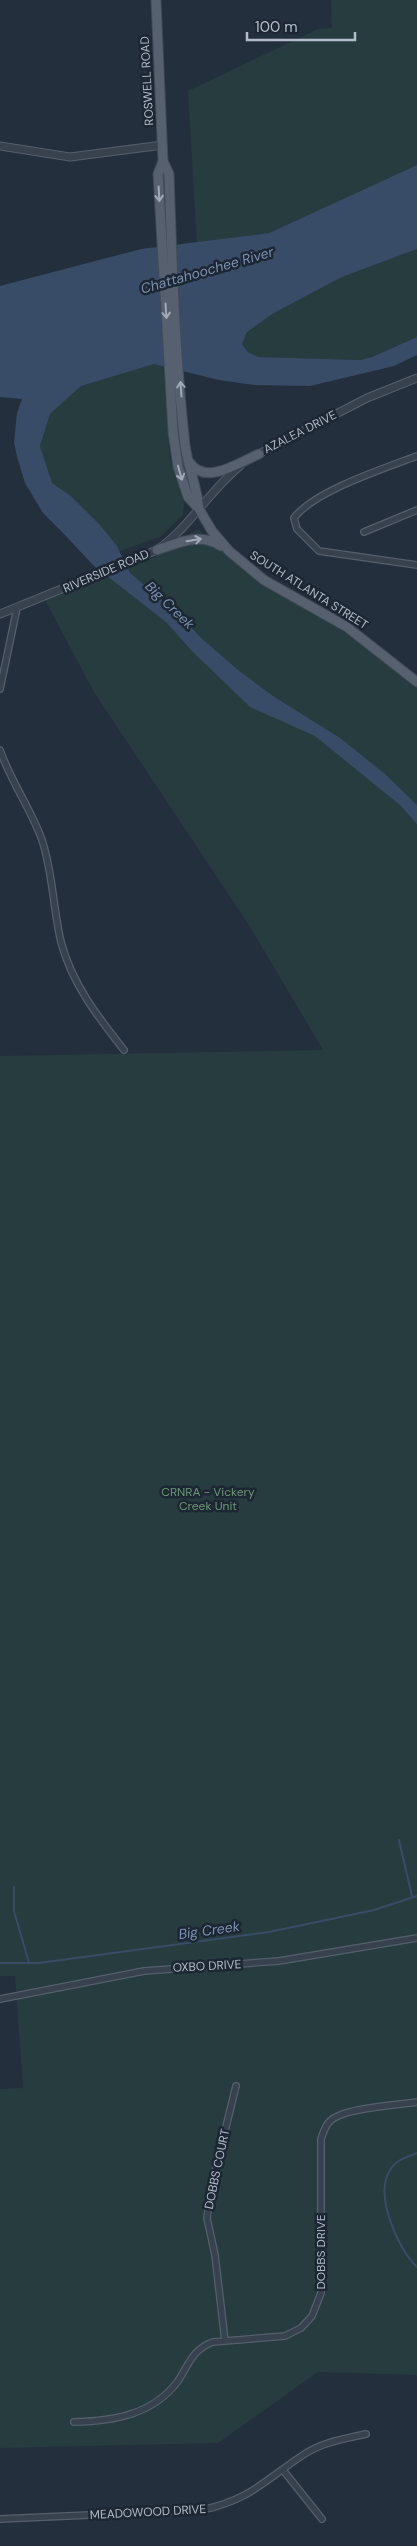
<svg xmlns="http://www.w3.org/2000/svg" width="417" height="2546" viewBox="0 0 417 2546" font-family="'DM Sans',sans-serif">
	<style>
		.green { fill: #263c3f }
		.water { fill: #394c67 }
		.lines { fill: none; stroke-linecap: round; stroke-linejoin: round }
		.stream { stroke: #394c67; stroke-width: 2 }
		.minor-casing { stroke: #565f6c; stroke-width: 8 }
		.tertiary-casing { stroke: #565f6c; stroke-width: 9 }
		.primary-casing { stroke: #414a57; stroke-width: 11 }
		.minor { stroke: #38414e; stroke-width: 5.5 }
		.tertiary { stroke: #38414e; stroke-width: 7 }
		.primary { stroke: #56606e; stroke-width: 9 }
		.oneway { stroke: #a1aab7 }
		.labels { text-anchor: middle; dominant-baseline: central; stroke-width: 5; stroke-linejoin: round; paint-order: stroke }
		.street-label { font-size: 12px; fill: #b4bcc9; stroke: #1d2633 }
		.park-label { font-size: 12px; fill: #6b9a76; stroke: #1d2633 }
		.water-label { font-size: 14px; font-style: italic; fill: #7c92b1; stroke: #1d2633 }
	</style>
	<rect width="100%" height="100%" fill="#242f3e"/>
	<!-- green -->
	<path class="green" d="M331 0H417V165L269 233 197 244 188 91 318 29 332 28Z
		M417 249V337L372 357 360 360 258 357 248 352 241 344 247 332 274 313 342 277Z
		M154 363 163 366 170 459 184 504 183 515 160 537 120 551 101 526 71 496 52 484 40 446 50 414 81 386Z
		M198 529 228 557 417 679V2375L318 2372 218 2443 0 2448V2089L23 2088 15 1976H0V1056L323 1050 249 925 94 692 45 600 151 559Z"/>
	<!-- water -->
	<path class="water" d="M417 165V249L342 277 274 313 247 332 242 344 248 352 258 357 360 360 372 357 417 337V355L394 366 310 386 254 385 219 380 154 364 81 386 50 414 40 446 52 483 71 496 101 526 117 546 130 573 182 617 200 637 238 670 273 696 340 738 385 774 417 805V824L400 805 315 736 250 707 192 651 166 622 93 565 65 535 43 513 25 483 18 460 14 443 17 413 22 399 0 397V286L141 249 269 233Z"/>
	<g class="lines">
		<!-- stream -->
		<path class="stream" d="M399 1840 412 1896
			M14 1887V1911L29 1963
			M0 1963H39L269 1932 374 1910 417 1896
			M417 2153C406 2157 394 2161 389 2172 375 2196 398 2250 417 2267"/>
		<!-- minor casing -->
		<g class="minor-casing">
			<path id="minor" d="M417 456C385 468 314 491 294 518L297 529 319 551 417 565
				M364 532 417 510
				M0 689 17 608
				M0 750C11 782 31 809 42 840 53 873 53 909 61 942 72 984 98 1017 124 1050
				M0 1999 144 1971 279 1961 417 1938
				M225 2341 215 2255 207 2218 212 2184 236 2086
				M74 2422C113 2421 153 2415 178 2381 189 2364 193 2349 213 2342L285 2336 301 2328 312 2316 321 2293V2139C324 2130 327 2121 336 2117 351 2108 397 2105 417 2102
				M283 2470 322 2519
				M0 2519 202 2510C250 2500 265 2480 303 2455 322 2442 344 2439 366 2434"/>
		</g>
		<!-- tertiary casing -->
		<g class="tertiary-casing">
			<path id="tertiary" d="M0 146 70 157 163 145
				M255 456 367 398 417 378
				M0 614 157 550C190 527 209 491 240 466"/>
		</g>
		<!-- primary casing -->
		<g class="primary-casing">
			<path id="primary" d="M156 0 163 161 158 174 173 432 178 467 188 497 199 509 212 531 229 551 264 580 347 627 417 682
				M163 161 169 174C172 264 175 355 185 445 188 467 197 487 199 509
				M190 463C206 486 240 462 259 454
				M157 550C178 543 201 532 221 546"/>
		</g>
		<!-- minor -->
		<use href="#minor" class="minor"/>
		<!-- tertiary -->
		<use href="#tertiary" class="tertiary"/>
		<!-- primary -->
		<use href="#primary" class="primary"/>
	</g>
	<!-- one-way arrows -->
	<defs><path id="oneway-shaft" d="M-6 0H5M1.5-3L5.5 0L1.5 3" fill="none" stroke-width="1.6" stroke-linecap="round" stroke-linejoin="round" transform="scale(1.25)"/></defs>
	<g class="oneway">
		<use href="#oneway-shaft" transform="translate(159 194) rotate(87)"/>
		<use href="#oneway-shaft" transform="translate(166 311) rotate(86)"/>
		<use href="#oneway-shaft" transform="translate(181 389) rotate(-94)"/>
		<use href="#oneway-shaft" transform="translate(180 473) rotate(74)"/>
		<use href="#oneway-shaft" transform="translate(194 540) rotate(-9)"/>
	</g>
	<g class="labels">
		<!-- street labels -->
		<g class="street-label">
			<text transform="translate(147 81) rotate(-93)">ROSWELL ROAD</text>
			<text transform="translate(300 432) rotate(-27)">AZALEA DRIVE</text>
			<text transform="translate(106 571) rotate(-23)">RIVERSIDE ROAD</text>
			<text transform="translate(309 590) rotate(32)">SOUTH ATLANTA STREET</text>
			<text transform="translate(207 1966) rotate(-3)">OXBO DRIVE</text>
			<text transform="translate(217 2169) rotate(-78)">DOBBS COURT</text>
			<text transform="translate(321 2252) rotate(-90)">DOBBS DRIVE</text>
			<text transform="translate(148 2512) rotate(-3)">MEADOWOOD DRIVE</text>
		</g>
		<!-- park labels -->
		<g class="park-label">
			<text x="208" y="1492">CRNRA - Vickery<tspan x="208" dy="14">Creek Unit</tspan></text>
		</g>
		<!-- water labels -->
		<g class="water-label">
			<text transform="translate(207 270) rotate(-16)">Chattahoochee River</text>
			<text transform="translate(170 605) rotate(44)">Big Creek</text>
			<text transform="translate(209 1930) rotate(-8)">Big Creek</text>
		</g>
	</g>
	<!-- scale -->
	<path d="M247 32v8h108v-8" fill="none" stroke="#b4bcc9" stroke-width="2.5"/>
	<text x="255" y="32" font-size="15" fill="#b4bcc9" stroke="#1d2633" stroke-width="4" paint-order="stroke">100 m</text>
</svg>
